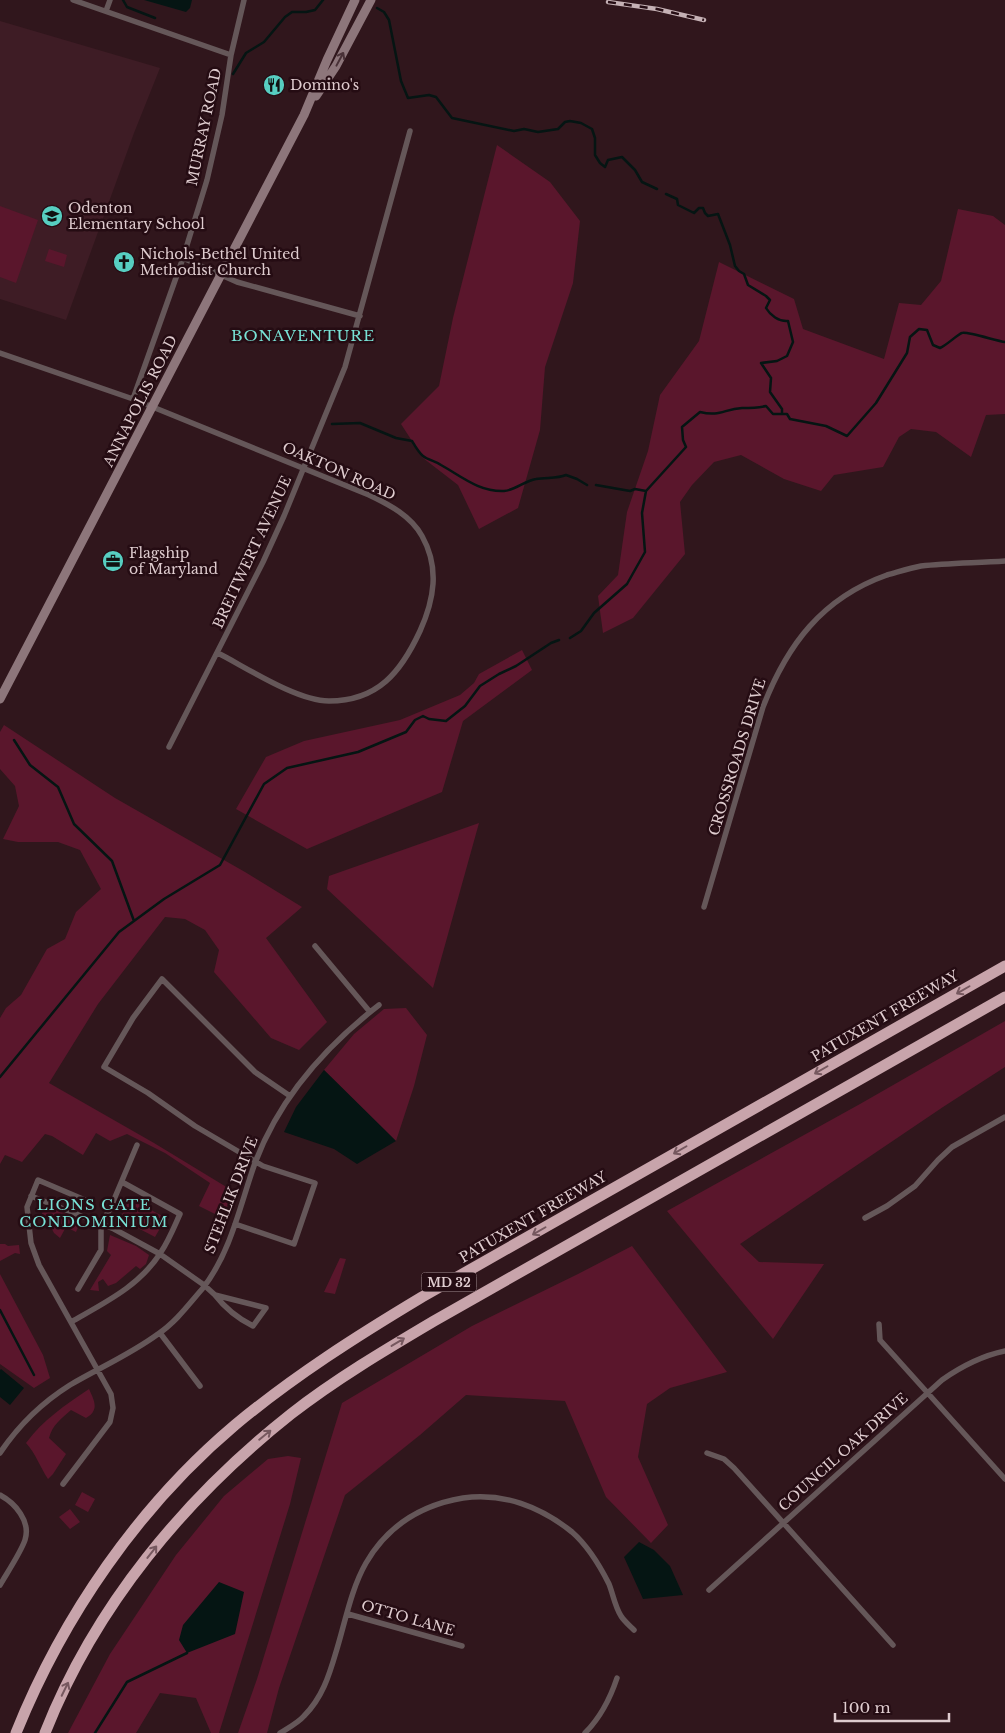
<svg xmlns="http://www.w3.org/2000/svg" width="1005" height="1733" viewBox="0 0 1005 1733" font-family="'Libre Baskerville',serif">
	<style>
		.built { fill: #3e1c25 }
		.green { fill: #5a162c }
		.water { fill: #051513 }
		.lines { fill: none; stroke-linecap: round; stroke-linejoin: round }
		.stream { stroke: #051513; stroke-width: 2.5 }
		.minor { stroke: #655759; stroke-width: 5.5 }
		.secondary { stroke: #8d767b; stroke-width: 9 }
		.motorway { stroke: #c8a4ab; stroke-width: 11 }
		.rail-casing { stroke: #c5b1b5; stroke-width: 4.5 }
		.rail { stroke: #250c13; stroke-width: 2.5; stroke-dasharray: 8; stroke-linecap: butt }
		.oneway { stroke: #493137 }
		.oneway2 { stroke: #76585f }
		.labels { text-anchor: middle; dominant-baseline: central; stroke-width: 5; stroke-linejoin: round; paint-order: stroke }
		.shield { fill: #250c13; stroke: #a79297; stroke-width: 1 }
		.shield-label { font-size: 12px; font-weight: bold; fill: #dfcccf }
		.poi-label { font-size: 14px; fill: #dfcccf; stroke: #250c13; text-anchor: start }
		.street-label { font-size: 14px; fill: #dfcccf; stroke: #250c13 }
		.neighbourhood-label { font-size: 15px; letter-spacing: 1px; fill: #78e1d5; stroke: #250c13 }
	</style>
	<rect width="100%" height="100%" fill="#30161c"/>
	<!-- built -->
	<path class="built" d="M0 21 160 68 134 133 66 320 0 299Z"/>
	<!-- green -->
	<path class="green" d="M497 145 550 182 580 221 573 283 545 367 540 430 518 508 479 529 458 485 423 458 401 424 439 386 453 318Z
		M0 206 38 220 16 283 0 277Z
		M958 209 993 216 1005 225V414L986 415 971 457 936 432 911 429 899 437 883 467 834 475 821 491 784 479 741 455 714 462 692 485 680 502 685 554 633 618 603 633 598 596 618 575 627 512 648 451 660 395 699 341 719 262 794 299 803 329 884 359 899 303 921 305 941 281Z
		M49 249 67 255 64 267 45 261Z
		M522 650 532 670 463 721 442 792 307 849 236 809 266 757 304 741 400 720 460 695 474 683 479 674Z
		M4 725 115 798 245 872 302 907 266 938 327 1022 299 1050 271 1038 214 972 219 950 205 930 185 919 165 917 98 1004 49 1083 154 1143 233 1191 223 1218 199 1206 210 1183 165 1153 127 1134 110 1141 96 1133 83 1155 52 1136 45 1134 22 1162 5 1155 0 1164V1018L6 1008 21 995 47 949 65 939 76 912 101 889 80 850 58 842H18L3 839 19 806 15 786 0 769V732Z
		M479 823 433 988 327 889 329 876Z
		M406 1008 427 1035 414 1086 396 1141 324 1070 354 1034 384 1009Z
		M1005 1021V1067L943 1107 740 1244 759 1262 824 1264 773 1339 667 1211 860 1104Z
		M129 1198 166 1218 155 1237 132 1225 121 1217Z
		M46 1205 81 1220 76 1232 66 1227 60 1238 54 1233 51 1227H43L42 1213Z
		M110 1235 136 1246 149 1255 146 1264 140 1269 136 1266 116 1283 108 1286 103 1279 98 1282 99 1291 90 1290 111 1255 107 1251Z
		M0 1244H5L8 1246 19 1245 20 1254 15 1253 0 1261Z
		M632 1246 727 1372 670 1388 647 1404 638 1457 668 1525 651 1543 606 1497 565 1401 466 1395 420 1435 345 1495 279 1688 267 1733H238L257 1679 342 1403 472 1326 578 1274Z
		M340 1258 346 1259 335 1294 324 1292Z
		M0 1274 43 1355 50 1378 34 1388 0 1364Z
		M89 1389C94 1400 100 1410 86 1418L71 1410C62 1418 52 1425 49 1438L66 1454 53 1474 48 1479C40 1467 36 1454 26 1443 43 1420 65 1405 89 1389Z
		M288 1456 301 1458 290 1504 219 1733H211L196 1698 160 1693 136 1733H68L110 1654 176 1555 224 1496 268 1459Z
		M82 1492 95 1499 88 1512 75 1505Z
		M70 1509 80 1522 70 1529 59 1517Z"/>
	<!-- water -->
	<path class="water" d="M144 0H192L190 8 186 12Z
		M324 1070 396 1141 357 1164 334 1149 284 1132 296 1107Z
		M1 1369 24 1388 10 1405 0 1397V1370Z
		M639 1542 654 1550 670 1566 683 1595 643 1599 624 1557Z
		M219 1582 244 1592 235 1634 187 1653 179 1640 183 1625Z"/>
	<g class="lines">
		<!-- stream -->
		<path class="stream" d="M123 0 127 7 155 18
			M377 8 384 12 389 20 401 81 408 98 429 95 436 97 452 118 514 131 524 129 538 132 558 129 565 122 570 121 581 123 592 129 595 138V155L600 163 605 167 608 160 622 157 635 170 642 182 657 189
			M233 74 246 53 264 42 285 17 292 12H306L315 10 323 0
			M666 194 677 199 678 205 694 213 699 208H703L705 213 708 216 718 214 730 245 735 266 739 271 744 274 748 285 766 296 770 300 766 308C770 315 779 322 788 321L793 342 787 356 777 361 761 363 771 378 770 392 782 409V414
			M332 424 360 423 396 438 412 441C415 446 419 453 423 456 428 460 435 461 441 465 461 476 479 492 504 491 516 490 524 481 536 479 546 477 557 479 566 475L577 479 587 485
			M596 485 630 491 635 489 646 491
			M570 638 581 631 594 613 627 584 645 552 642 513 646 491 686 447 683 440 682 427 700 412C720 417 724 409 742 408 751 408 757 408 766 406L773 414H787L790 419 826 426 847 436 876 403 907 353 910 337 919 329 927 330 933 345 940 348C947 345 958 334 962 333 966 331 997 341 1005 342
			M14 740 30 765 58 787 74 824 112 861 134 921
			M0 1077 119 932 164 899 220 865 264 784 287 768 358 752 406 732 415 720 423 716 429 719 446 721 465 706 480 686 499 674 516 666 551 643 559 640
			M0 1310 34 1375
			M95 1733 127 1682 187 1653"/>
		<!-- minor -->
		<path class="minor" d="M73 0 231 55
			M106 11 110 0
			M183 258 237 282 360 316
			M0 353 133 399 369 495C390 505 411 516 422 536 440 568 434 600 420 631 401 672 378 701 329 701 297 701 247 668 218 653
			M133 399 183 258 207 180 222 115 231 55 244 0
			M169 747 263 562 284 516 345 367 410 131
			M704 907 763 707C787 645 822 598 887 575 898 572 910 568 921 566 948 563 977 563 1005 561
			M315 946 370 1012
			M31 1196 114 1229 160 1254 204 1285 215 1295 266 1308 253 1326C239 1319 225 1308 215 1295
			M865 1218 887 1206 915 1186 938 1160 952 1147 1005 1117
			M235 1224 294 1244 315 1183 263 1166 195 1126 148 1093 104 1067 133 1018 162 979 255 1072 290 1096
			M78 1289 101 1250V1224L110 1209 137 1145
			M71 1322C104 1303 140 1286 161 1252 169 1240 174 1227 180 1214L122 1182
			M879 1324 880 1340 1005 1479
			M160 1333 200 1386
			M0 1453C18 1426 43 1402 70 1385 99 1368 131 1354 158 1334 176 1322 189 1304 203 1288 231 1252 240 1205 255 1163 279 1099 326 1046 379 1005
			M707 1453 724 1459 734 1468 893 1645
			M63 1484 110 1422 113 1408 111 1394 39 1265 31 1243 27 1207 38 1180 85 1200
			M0 1495C15 1503 31 1521 25 1540 21 1552 7 1573 0 1585
			M709 1590 942 1380C962 1366 981 1356 1005 1351
			M348 1614 462 1646
			M280 1733C288 1728 298 1723 304 1716 322 1698 329 1676 336 1652 345 1623 351 1589 366 1563 388 1525 421 1505 463 1498 503 1492 541 1507 572 1532 588 1546 600 1566 609 1584 613 1594 615 1607 621 1616 624 1621 630 1626 634 1630
			M585 1733C601 1717 610 1699 617 1678"/>
		<!-- secondary -->
		<path class="secondary" d="M316 96 336 66 371 0
			M0 699 304 115 327 60 355 0"/>
		<!-- motorway -->
		<path class="motorway" d="M16 1733C63 1616 139 1506 235 1425 294 1376 357 1336 422 1297L1005 966
			M45 1733C95 1606 185 1498 291 1414 336 1379 385 1350 434 1321L1005 997"/>
		<!-- rail casing -->
		<g class="rail-casing">
			<path id="rail" d="M608 2 657 9 704 20"/>
		</g>
		<!-- rail -->
		<use href="#rail" class="rail"/>
	</g>
	<!-- one-way arrows -->
	<defs><path id="oneway-shaft" d="M-6 0H5M1.5-3L5.5 0L1.5 3" fill="none" stroke-width="1.6" stroke-linecap="round" stroke-linejoin="round" transform="scale(1.25)"/></defs>
	<use class="oneway" href="#oneway-shaft" transform="translate(340 59) rotate(-62)"/>
	<g class="oneway2">
		<use href="#oneway-shaft" transform="translate(963 990) rotate(150)"/>
		<use href="#oneway-shaft" transform="translate(821 1070) rotate(150)"/>
		<use href="#oneway-shaft" transform="translate(680 1150) rotate(150)"/>
		<use href="#oneway-shaft" transform="translate(539 1231) rotate(150)"/>
		<use href="#oneway-shaft" transform="translate(398 1342) rotate(-31)"/>
		<use href="#oneway-shaft" transform="translate(265 1435) rotate(-39)"/>
		<use href="#oneway-shaft" transform="translate(152 1552) rotate(-52)"/>
		<use href="#oneway-shaft" transform="translate(65 1689) rotate(-64)"/>
	</g>
	<!-- icons -->
	<defs>
		<g id="restaurant-disc" transform="scale(1.125)"><circle r="9.5" fill="#57cec1" stroke="#250c13"/><path d="M-5-6h1v4h1v-4h1v4h1v-4h1v5L-1.5 .5V6h-2V.5L-5-1ZM5-6V6H3V1.5H1.5Q1.5-4 5-6Z" fill="#111"/></g>
		<g id="school-disc" transform="scale(1.125)"><circle r="9.5" fill="#57cec1" stroke="#250c13"/><path d="M0-5L7-2L0 1L-7-2ZM-4 1L0 2.5L4 1V4Q0 6-4 4Z" fill="#111"/></g>
		<g id="church-disc" transform="scale(1.125)"><circle r="9.5" fill="#57cec1" stroke="#250c13"/><path d="M-1.2-6h2.4v3.5h3.3v2.4h-3.3V6h-2.4V-.1h-3.3v-2.4h3.3Z" fill="#111"/></g>
		<g id="office-disc" transform="scale(1.125)"><circle r="9.5" fill="#57cec1" stroke="#250c13"/><path d="M-6-3h4V-5.5h4V-3h4V5H-6ZM-1-4.5V-3h2v-1.5ZM-6 0V1H6V0Z" fill="#111"/></g>
	</defs>
	<g fill-rule="evenodd">
		<use href="#restaurant-disc" x="274" y="85"/>
		<use href="#school-disc" x="52" y="216"/>
		<use href="#church-disc" x="124" y="262"/>
		<use href="#office-disc" x="113" y="561"/>
	</g>
	<g class="labels">
		<!-- shield labels -->
		<rect class="shield" x="421.5" y="1272.5" width="55" height="19" rx="4"/>
		<g class="shield-label">
			<text x="449" y="1282">MD 32</text>
		</g>
		<!-- poi labels -->
		<g class="poi-label">
			<text x="290" y="85">Domino's</text>
			<text x="68" y="208">Odenton<tspan x="68" dy="16">Elementary School</tspan></text>
			<text x="140" y="254">Nichols-Bethel United<tspan x="140" dy="16">Methodist Church</tspan></text>
			<text x="129" y="553">Flagship<tspan x="129" dy="16">of Maryland</tspan></text>
		</g>
		<!-- street labels -->
		<g class="street-label">
			<text transform="translate(204 127) rotate(-78)">MURRAY ROAD</text>
			<text transform="translate(140 401) rotate(-63)">ANNAPOLIS ROAD</text>
			<text transform="translate(339 471) rotate(24)">OAKTON ROAD</text>
			<text transform="translate(252 552) rotate(-65)">BREITWERT AVENUE</text>
			<text transform="translate(737 757) rotate(-73)">CROSSROADS DRIVE</text>
			<text transform="translate(885 1016) rotate(-30)">PATUXENT FREEWAY</text>
			<text transform="translate(231 1195) rotate(-69)">STEHLIK DRIVE</text>
			<text transform="translate(533 1217) rotate(-30)">PATUXENT FREEWAY</text>
			<text transform="translate(843 1452) rotate(-42)">COUNCIL OAK DRIVE</text>
			<text transform="translate(408 1618) rotate(16)">OTTO LANE</text>
		</g>
		<!-- neighbourhood labels -->
		<g class="neighbourhood-label">
			<text x="303" y="335">BONAVENTURE</text>
			<text x="94" y="1204">LIONS GATE<tspan x="94" dy="17">CONDOMINIUM</tspan></text>
		</g>
	</g>
	<!-- scale -->
	<path d="M835 1713v8h114v-8" fill="none" stroke="#dfcccf" stroke-width="2.5"/>
	<text x="842" y="1713" font-size="15" fill="#dfcccf" stroke="#250c13" stroke-width="4" paint-order="stroke">100 m</text>
</svg>
